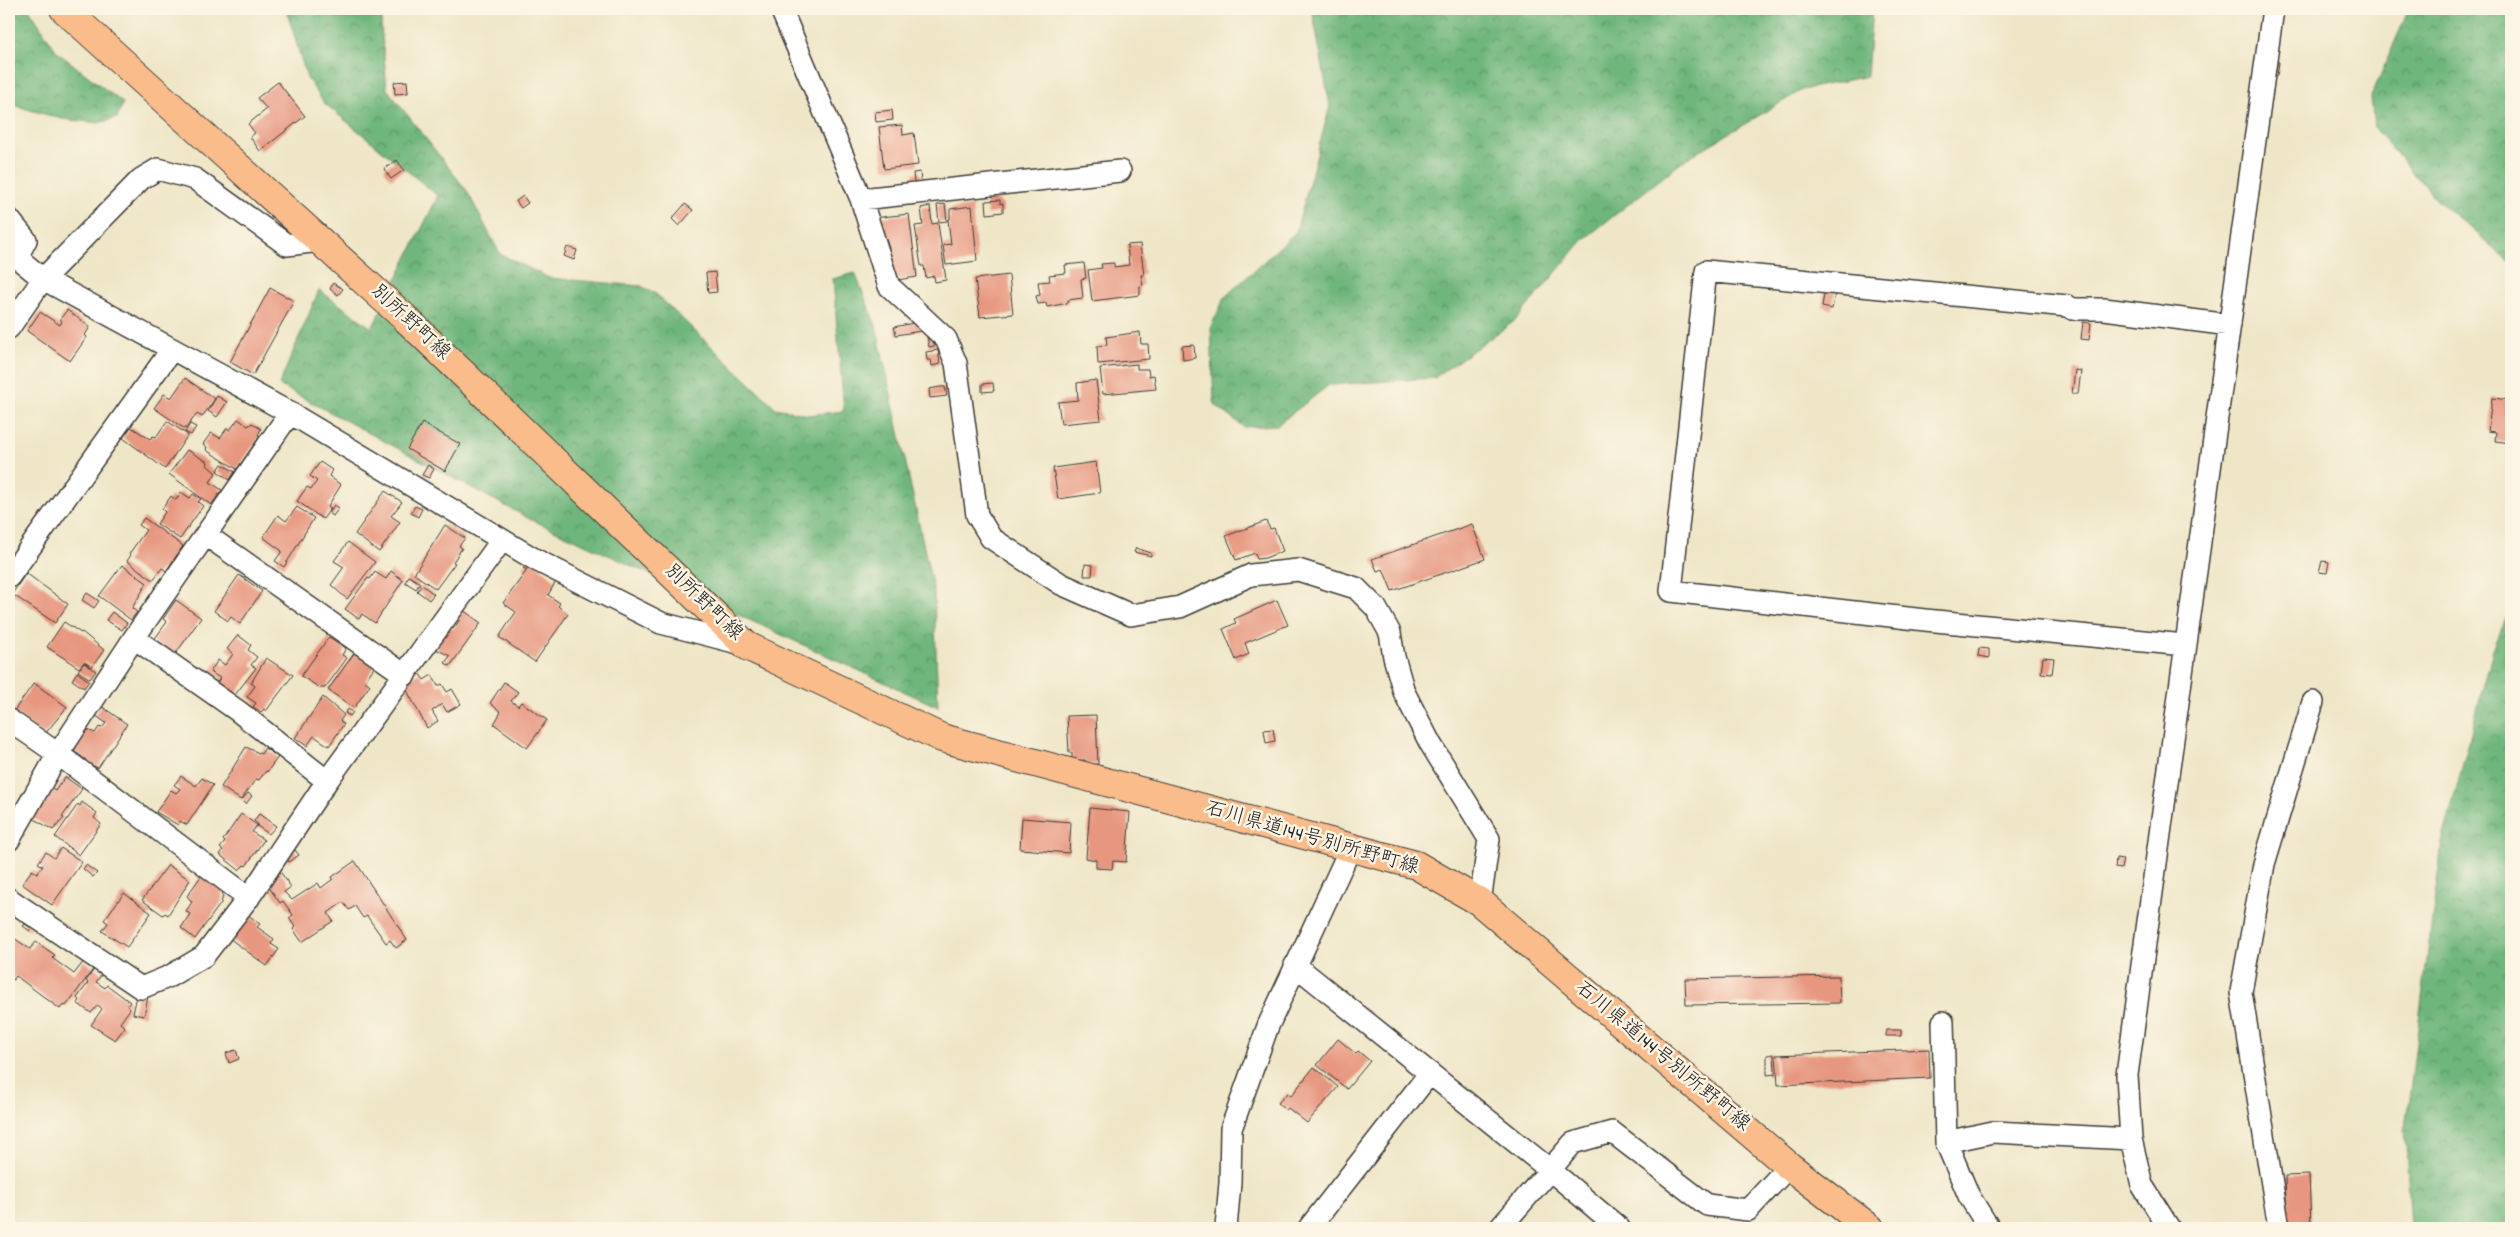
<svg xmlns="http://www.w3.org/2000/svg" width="2520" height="1237" viewBox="0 0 2520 1237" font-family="Dekko,'Klee One',sans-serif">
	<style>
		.forest { fill: url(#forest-crowns); stroke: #45694c }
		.building { fill: #e7967f }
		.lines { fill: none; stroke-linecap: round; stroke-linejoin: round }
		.minor-casing { stroke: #3c3a36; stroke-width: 24 }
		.major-casing { stroke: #3c3a36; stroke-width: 30 }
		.minor { stroke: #fff; stroke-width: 21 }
		.major { stroke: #f9bc8a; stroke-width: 28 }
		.labels { text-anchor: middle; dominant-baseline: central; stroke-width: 5; stroke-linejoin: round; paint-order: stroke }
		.street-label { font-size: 20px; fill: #1c1c1c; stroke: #fcf5e5 }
	</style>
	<defs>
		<pattern id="forest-crowns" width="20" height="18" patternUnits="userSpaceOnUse" patternTransform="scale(1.25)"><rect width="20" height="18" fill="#6eb67b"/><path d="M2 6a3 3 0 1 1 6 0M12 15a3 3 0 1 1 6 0" fill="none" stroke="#5a9364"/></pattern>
	</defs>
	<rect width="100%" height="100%" fill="#fcf5e5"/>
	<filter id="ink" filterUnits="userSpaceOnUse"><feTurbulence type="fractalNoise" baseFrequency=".02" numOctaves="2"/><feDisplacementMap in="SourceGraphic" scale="10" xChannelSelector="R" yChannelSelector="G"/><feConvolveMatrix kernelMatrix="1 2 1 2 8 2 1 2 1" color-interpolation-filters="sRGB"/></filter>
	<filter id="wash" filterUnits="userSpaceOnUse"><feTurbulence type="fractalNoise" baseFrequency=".0096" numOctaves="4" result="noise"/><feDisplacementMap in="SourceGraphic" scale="20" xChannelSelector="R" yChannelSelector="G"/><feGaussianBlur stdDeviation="1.12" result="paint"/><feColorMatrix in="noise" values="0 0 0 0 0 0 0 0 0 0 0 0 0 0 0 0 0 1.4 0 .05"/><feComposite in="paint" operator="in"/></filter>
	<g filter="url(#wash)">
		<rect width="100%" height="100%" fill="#efe6c8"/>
		<!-- forest -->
		<path class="forest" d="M9 9H29L57 52 123 103 117 118 98 123 62 119 9 104Z
			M286 9H383L381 25 387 89 467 191 500 254 549 278 641 286 656 294 776 408 809 415 844 411 833 279 855 273 876 326 934 593 938 707 528 518 279 385 319 290 372 328 438 196 324 103 307 78Z
			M1312 9H1872L1867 76 1802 90 1686 159 1583 240 1516 320 1434 378 1329 385 1277 425 1244 427 1214 404 1211 326 1225 297 1296 232 1330 106Z
			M2409 9H2511V263L2436 199 2374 128 2371 97Z
			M2511 606V1228H2411L2405 1129 2442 843 2493 650Z"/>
		<g id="blocks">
			<!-- building -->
			<path class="building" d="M2273 61 2279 62 2277 76H2270Z
				M407 81 408 93 395 94 394 82Z
				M278 82 305 116 260 151 250 137 255 133 248 124 267 109 257 98Z
				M892 110 893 120 876 122 875 112Z
				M902 125 903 135 914 133 918 165 884 169 879 127Z
				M397 160 404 170 391 179 384 169Z
				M920 172 922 191 915 192 913 173Z
				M523 196 528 203 521 208 516 201Z
				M1000 200V204L1003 203V212L987 214 986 201Z
				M685 204 693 210 679 226 672 219Z
				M945 204 947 221 939 222 937 205Z
				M930 206 932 224 938 223 946 280 935 282 934 276 926 278 924 266H921L915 226 923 225 921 208Z
				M972 206 977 261 946 265 943 245 951 244 948 220 950 219V209Z
				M909 214 917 277 897 280 873 218Z
				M1140 244 1144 275H1141L1143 285 1140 286V295L1092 301 1088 270 1102 268 1101 264 1114 263V267L1129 265 1127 245Z
				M567 247 577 250 574 260 564 256Z
				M1084 263 1086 278 1081 279 1083 298 1068 300V303L1047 307 1046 303 1038 304 1036 296 1040 295 1038 282 1050 281 1049 275 1066 273 1065 265Z
				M715 272 717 292 708 293 706 273Z
				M1009 275 1013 314 980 317 975 279Z
				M333 283 343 289 338 295 330 289Z
				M1825 287 1836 288 1832 309 1822 307Z
				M270 288 294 301 253 375 230 362Z
				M9 289 15 293 9 303Z
				M67 310 90 327 85 335 87 337 70 361 27 331 40 312 60 325 62 321 60 319Z
				M919 322 921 331 896 335 894 327Z
				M2083 322 2091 323 2089 340 2081 339Z
				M926 330 938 345 929 347Z
				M1140 332 1141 344H1148L1149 359 1098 364 1097 346 1107 345 1106 337Z
				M1194 345 1195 358 1183 360 1182 346Z
				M938 350 940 364 932 366 931 360H927L926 352Z
				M1137 364V369H1148L1149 376 1154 375 1156 389 1103 394 1100 368Z
				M2075 370 2081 371 2078 394H2072Z
				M185 378 215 399 202 417 197 414 185 429 154 408 164 394 171 398Z
				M1096 380 1101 420 1061 424 1058 402 1078 400 1077 383Z
				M993 383 994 391 982 392V384Z
				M940 387H945L947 396 930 398 929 389Z
				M217 396 227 402 217 417 208 411Z
				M2492 398 2511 400V443L2495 441 2496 432 2488 431Z
				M238 419 248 426 252 423 261 429 258 435 260 436 237 469 206 450 207 447 203 444 211 433 220 438 227 428 230 430Z
				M167 421 188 435 165 469 123 438 131 427 150 439 153 436 156 437Z
				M422 423 460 444 445 471 407 449Z
				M190 424 196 427 191 435 185 432Z
				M187 450 208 462 207 465 216 473 210 482 222 490 211 505 169 474Z
				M320 462 332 470 329 476 341 485 328 506 331 508 323 519 297 501 307 487 311 489 317 481 310 476Z
				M1096 462 1100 493 1058 499 1053 468Z
				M222 464 235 472 230 480 217 471Z
				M428 465 434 469 429 478 422 475Z
				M385 491 402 502 391 516 400 522 379 552 355 534Z
				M181 492 190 498 193 494 201 499 198 502 203 506 180 539 157 524 165 512 162 509 171 496 176 500Z
				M334 505 339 508 333 516 329 513Z
				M415 506 422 509 418 517 411 513Z
				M297 507 314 518 284 567 275 561 282 551 263 537 278 515 286 521Z
				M144 518 183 546 166 571 162 568 153 580 127 561 131 555 129 554 146 530 139 525Z
				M1266 521 1270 529 1274 528 1283 551 1265 558 1257 559 1255 553 1236 560 1226 536Z
				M1472 524 1485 559 1392 591 1383 569 1377 571 1372 559Z
				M445 525 465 538 459 546 462 548 453 562 455 563 436 589 414 574Z
				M348 542 375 562 347 599 331 585 344 567 334 561Z
				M1136 548 1151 553V556L1134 552Z
				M530 558 556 581 548 595 560 603 558 606 568 614 535 662 499 637 516 612 503 603 527 570 523 568Z
				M2322 561 2329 562 2327 573 2319 572Z
				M1085 564 1093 565 1092 576H1084Z
				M122 565 147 583 132 608 137 612 131 620 99 596Z
				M391 571 403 580 375 623 362 614 359 619 345 609 368 578 370 579 375 572 386 579Z
				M26 573 68 604 55 623 12 594Z
				M239 575 262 591 240 624 231 617 228 621 214 611Z
				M409 576 420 583 416 589 405 582Z
				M422 585 434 594 429 600 417 591Z
				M87 593 99 601 94 608 82 600Z
				M176 600 201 618 174 656 153 641 167 622 163 619Z
				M1277 600 1288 625 1245 643 1249 654 1236 660 1223 629 1236 623 1234 619Z
				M456 605 481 623 450 666 445 663 450 656 436 649 439 646 432 641 444 623 453 629 460 620 450 613Z
				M112 612 127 623 122 630 106 620Z
				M64 622 81 633 82 632 104 650 92 667 84 662 79 668 47 647Z
				M238 635 251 645 248 650 257 657 251 665 256 668 234 696 217 683 220 678 210 672 218 660 225 665 233 654 227 649Z
				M329 637 346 648 342 655 347 658 325 688H320L301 676Z
				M1979 648 1989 649V658L1978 656Z
				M355 652 375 666 365 681 370 685 354 708 328 690Z
				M2043 657 2054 658 2052 674 2041 673Z
				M266 658 293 675 266 711 264 709 261 712 253 707 256 703 247 697 255 686 251 683Z
				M84 663 96 671 90 679 78 671Z
				M77 672 89 681 84 688 72 680Z
				M419 673 424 680 432 675 438 686 442 684 447 692 452 689 461 704 447 712 442 704 432 711 438 721 427 728 403 683Z
				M504 682 518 692 511 701 518 706 521 702 547 720 527 748 494 724 501 712 490 703Z
				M34 683 67 707 44 735 13 712Z
				M323 697 344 715 340 721 344 724 329 746 314 736 307 746 295 738Z
				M101 706 127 724 98 768 85 762 86 760 74 751 76 747 73 745 85 729 95 733 99 727 102 728 106 723 95 715Z
				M348 709 353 712 350 716 345 713Z
				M1096 715 1098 764 1085 765V760H1072V753H1069L1067 716Z
				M1273 729 1275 741 1266 743 1264 730Z
				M246 747 261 754 265 748 278 757 267 772 266 771 259 780 256 779 241 800 221 787Z
				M181 776 196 786 202 778 213 785 187 825 180 821 178 825 156 812 171 790 176 793 180 789 174 785Z
				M65 777 82 789 62 817 64 818 53 830 24 813 47 785 55 791Z
				M248 793 252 796 246 804 242 800Z
				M82 802 97 813 94 818 101 824 79 855 55 837 78 804 80 806Z
				M1090 808 1130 812 1126 862 1113 861 1112 869 1096 868V860L1086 858Z
				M241 814 257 825 252 832 264 840 246 866 244 865 239 870 220 855 223 850 220 848 225 842 223 840Z
				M259 814 276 826 269 834 257 826 258 824 254 821Z
				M1022 818 1071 822 1069 853 1020 849Z
				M61 848 82 862 52 905 22 884 32 870 37 873 43 866 38 863 46 852 54 858Z
				M295 850 299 855 289 862 285 857Z
				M2116 858 2123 859 2121 869 2115 868Z
				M355 861 407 940 396 948 390 940 386 943 367 916 363 918 355 906 349 910 343 902 328 913 333 921 302 942 293 929 295 927 289 918 293 915 283 901 280 903 264 880 279 870 291 887 284 892 292 900 318 883 321 888 333 879 332 877Z
				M86 865 97 873 93 877 83 869Z
				M168 865 190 880 168 915 165 913 163 915 142 900Z
				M201 876 204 878 205 876 224 890 221 895 223 896 221 903 195 939 181 928 190 914 186 911 192 902 187 896Z
				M124 893 151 913 127 947 102 931 108 923 104 920Z
				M243 911 260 924 257 927 274 939 271 944 279 949 267 966 229 938Z
				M25 924 31 928 30 931 23 926Z
				M14 938 30 949 36 942 55 955 52 958 74 974 84 961 94 968 66 1006 63 1005 60 1009 16 976 9 985V941Z
				M95 968 102 974 96 982 105 988 107 985 130 1002 127 1006 130 1009 120 1023 125 1027 115 1040 91 1025 102 1009 98 1005 91 1013 77 1003 79 1000 77 998 88 983 86 981Z
				M1839 976 1840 1003 1686 1005 1685 979Z
				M137 995 148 997 144 1016 133 1014Z
				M1886 1030H1901V1036H1886Z
				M1338 1039 1356 1054 1358 1051 1370 1061 1347 1089 1317 1065Z
				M1929 1049 1930 1078 1778 1085 1776 1055Z
				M236 1050 239 1059 229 1063 226 1053Z
				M1774 1054 1775 1074 1767 1075V1055Z
				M1314 1067 1338 1087 1307 1123 1288 1108 1286 1110 1278 1103 1287 1093 1291 1096Z
				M2309 1175 2311 1225 2287 1226 2285 1176Z"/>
		</g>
	</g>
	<g filter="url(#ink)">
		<use href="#blocks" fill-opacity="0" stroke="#3c3a36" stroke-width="1"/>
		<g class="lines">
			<!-- minor casing -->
			<g class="minor-casing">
				<path id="minor" d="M781 9 861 199 889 286 946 339 956 363 977 515 991 538 1061 584 1131 615 1180 607 1251 575 1298 570 1356 588 1376 608 1390 633 1394 657 1404 692 1430 743 1489 839 1480 902
					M861 199 1120 171
					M9 219 26 240 16 259
					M9 251 43 279 290 413 536 560 661 623 746 645
					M9 328 43 279 141 179 158 169 195 179 287 245 319 241
					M206 535 405 675
					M9 577 172 349
					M134 638 238 711 327 781
					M2185 645 1925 620 1671 591 1706 271 2067 306 2073 309H2104L2230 325
					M9 720 58 754 249 898
					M9 840 58 754 134 638 290 413
					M9 899 141 988 170 976 204 956 252 893 327 781 502 540
					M1295 965 1549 1169 1619 1228
					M1943 1022 1946 1142 1993 1132 2131 1139
					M1946 1142 1969 1196 1989 1228
					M1226 1228 1230 1183 1231 1129 1268 1026 1350 849
					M1309 1228 1430 1073
					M1500 1228 1573 1143 1612 1132 1707 1205 1748 1210 1789 1166
					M2169 1228 2142 1185 2131 1139 2127 1075 2273 9
					M2279 1228 2241 992 2264 864 2313 702"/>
			</g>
			<!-- major casing -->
			<g class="major-casing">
				<path id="major" d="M64 9 404 317 747 646 942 738 1416 865 1480 902 1789 1166 1870 1228"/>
			</g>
			<!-- minor -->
			<use href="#minor" class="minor"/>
			<!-- major -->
			<use href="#major" class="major"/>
		</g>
	</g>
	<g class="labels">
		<!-- street labels -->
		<g class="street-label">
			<text transform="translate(410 323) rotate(43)">別所野町線</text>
			<text transform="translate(703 603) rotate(44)">別所野町線</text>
			<text transform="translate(1312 839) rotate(16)">石川県道144号別所野町線</text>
			<text transform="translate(1662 1057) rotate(40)">石川県道144号別所野町線</text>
		</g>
	</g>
	<!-- margin -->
	<rect width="2520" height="1237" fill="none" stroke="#fcf5e5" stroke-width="30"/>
</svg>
